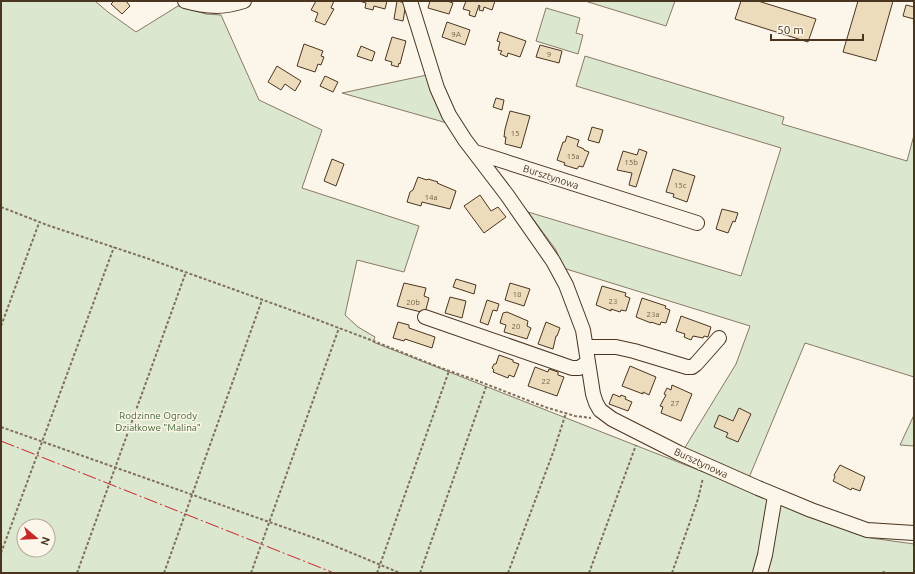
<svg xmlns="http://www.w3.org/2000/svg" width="915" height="574" viewBox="0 0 915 574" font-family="Ubuntu,sans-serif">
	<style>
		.green { fill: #dce7d0; stroke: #887966; fill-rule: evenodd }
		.building { fill: #ecdcbc; stroke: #4a3520 }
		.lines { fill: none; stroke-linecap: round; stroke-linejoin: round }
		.minor-casing { stroke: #4a3520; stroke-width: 16 }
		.path { stroke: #7f6f5c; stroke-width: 2; stroke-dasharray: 3 2; stroke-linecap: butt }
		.minor { stroke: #fbf6e9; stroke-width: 14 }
		.power { stroke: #c62828; stroke-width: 1; stroke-dasharray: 14 3 2 3; stroke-linecap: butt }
		.labels { text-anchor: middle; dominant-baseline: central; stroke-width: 3; stroke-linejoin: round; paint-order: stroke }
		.number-label { font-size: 8px; fill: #725f47 }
		.street-label { font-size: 10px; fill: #4a3520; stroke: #fbf6e9 }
		.park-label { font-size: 10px; fill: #436837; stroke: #fbf6e9 }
	</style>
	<rect width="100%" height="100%" fill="#fbf6e9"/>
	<!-- green -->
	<path class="green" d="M1 1H95L108 12 136 32 178 6 206 14 221 15 259 100 322 130 302 188 419 226 404 272 357 260 345 315 358 327 375 337 373 342 871 538 914 544V573H1ZM24 526H48V550H24Z
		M585 1H675L666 26Z
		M546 8 580 18 576 33 583 35 578 54 536 41Z
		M585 56 784 117 782 124 907 161 914 135V377L805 343 748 480 684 449 736 364 750 326 563 268 556 250 528 212 741 276 781 148 576 86Z
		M427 75 433 97 447 123 342 93Z
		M914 415V446L900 445Z"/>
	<!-- building -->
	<path class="building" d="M114 1H126L130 6 122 14 111 4Z
		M316 1H334L331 8 334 9 325 25 315 21 318 13 311 10Z
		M359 1H387L385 9 374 6 373 10 365 8 366 3Z
		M397 1 406 3 403 21 394 19Z
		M430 1H447L453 3 449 14 428 8Z
		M466 1H465H495L492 10 484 7 483 11 479 10 480 6 479 5 475 17 469 15 470 11 463 9Z
		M741 1H758L816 19 808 42 735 19Z
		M858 1H893L876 61 843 52Z
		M906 5 914 7V19L903 16Z
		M447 22 470 30 465 45 442 37Z
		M500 32 526 41 520 57 508 53 507 57 500 54 502 51 498 50 500 42 497 41Z
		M392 37 406 41 400 64 399 63 398 67 391 65 392 62 385 60Z
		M304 44 323 51 321 56 324 57 321 65 318 64 315 72 297 66Z
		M540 45 562 51 559 63 536 57Z
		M361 46 375 52 372 61 357 56Z
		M277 66 301 81 295 91 285 84 281 90 268 82Z
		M325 76 338 82 333 92 320 86Z
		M496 98 504 100 502 110 493 107Z
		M510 111 530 116 521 148 505 144 506 137H504L505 129Z
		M592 127 603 130 599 143 588 140Z
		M567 136 579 140 577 146 584 149V150L589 152 583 167 579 166 577 169 564 165 565 163 557 160 563 142H565Z
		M639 149 647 152 636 187 629 185 632 173 617 170 623 151 637 155Z
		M332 159 344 164 336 186 324 181Z
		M673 169 695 176 687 202 673 197 674 194 666 192Z
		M418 177 427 180 428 179 438 182 437 183 456 191 450 209 422 202 421 206 407 202 410 192 413 190Z
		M480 195 491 211 498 207 506 217 484 233 464 206Z
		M722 209 738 213 735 222 733 221 728 233 716 229Z
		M456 279 476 285 474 294 453 287Z
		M404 283 426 288 424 296 429 298 425 313 397 306Z
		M510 283 530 289 524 306 505 300Z
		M602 286 626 293 625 296 630 298 626 311 621 310 620 312 611 309V311L596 305Z
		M450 297 466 301 462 318 445 313Z
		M642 298 666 306 665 308 670 310 666 323 661 322 660 325 651 322V323L636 317Z
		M487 300 499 304 497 311 493 310 488 325 480 322Z
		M507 312 528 321 527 326 531 328 527 339 504 332 506 325 500 323 503 313Z
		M681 316 711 327 708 337 704 336 703 338 693 336 691 340 684 337 685 334 676 331Z
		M398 322 409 325V328L435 337 432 348 405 339 404 341 393 338Z
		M546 322 560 328 557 336H556L553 349 538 344Z
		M499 355 513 360V362L519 364 514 377 509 375 508 378 493 372 494 370 492 368 494 364H496Z
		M630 366 656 377 649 395 643 392V394L622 386Z
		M535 367 548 372 549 369 558 372V375L564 377 557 396 528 386Z
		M672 385 692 394 681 421 661 413 663 407 660 406 666 395 664 394 667 388 671 390Z
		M613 394 620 397 621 395 626 397 625 399 632 402 628 411 609 404Z
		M739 408 751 414 738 442 726 437 728 433 714 427 719 415 733 421Z
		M840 465 865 477 860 491 852 488 851 490 833 481 835 477 834 475Z"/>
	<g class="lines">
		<!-- minor casing -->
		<g class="minor-casing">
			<path id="minor" d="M185 1C207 7 222 8 244 1
				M410 1 437 88 449 115 465 140 507 195 553 261 566 285 583 330 593 394 596 403 600 410 612 419 679 453 758 488 811 510 867 530 914 533
				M475 152 697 223
				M425 317 572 368H579L588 362
				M586 347H616L634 351 687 367H692L696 364 719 338
				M760 573 765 555 775 496"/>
		</g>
		<!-- path -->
		<path class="path" d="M1 207 47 225 149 259 302 314 376 342 441 368 478 381 545 407 575 416 591 418
			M1 326 39 223
			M1 427 323 541 400 573
			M1 553 114 247
			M77 573 186 272
			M164 573 262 300
			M251 573 339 328
			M377 573 449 371
			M420 573 487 384
			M508 573 554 450 566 413
			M589 573 636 445
			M672 573 698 499 703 478
			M882 573 886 571"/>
		<!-- minor -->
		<use href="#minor" class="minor"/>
		<!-- power -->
		<path class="power" d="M1 441 334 573"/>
	</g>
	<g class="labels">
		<!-- number labels -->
		<g class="number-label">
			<text x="456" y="34">9A</text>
			<text x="549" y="54">9</text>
			<text x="515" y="133">15</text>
			<text x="573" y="156">15a</text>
			<text x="631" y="162">15b</text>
			<text x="680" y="185">15c</text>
			<text x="431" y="197">14a</text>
			<text x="517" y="294">18</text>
			<text x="613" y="301">23</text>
			<text x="413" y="302">20b</text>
			<text x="653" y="314">23a</text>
			<text x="516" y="326">20</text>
			<text x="546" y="381">22</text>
			<text x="675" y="403">27</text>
		</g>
		<!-- street labels -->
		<g class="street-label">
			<text transform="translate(551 177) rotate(18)">Bursztynowa</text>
			<text transform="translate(701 463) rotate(25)">Bursztynowa</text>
		</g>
		<!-- park labels -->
		<g class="park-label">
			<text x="158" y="415">Rodzinne Ogrody<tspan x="158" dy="12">Działkowe "Malina"</tspan></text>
		</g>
	</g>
	<!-- border -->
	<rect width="915" height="574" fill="none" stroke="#4a3520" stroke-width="4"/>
	<!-- north arrow -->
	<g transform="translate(36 538) rotate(109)"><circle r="19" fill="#fbf6e9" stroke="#b4a999"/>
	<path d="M0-3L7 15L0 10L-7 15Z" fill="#c62828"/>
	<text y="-6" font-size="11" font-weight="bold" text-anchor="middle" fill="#4a3520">N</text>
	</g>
	<!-- scale -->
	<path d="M771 34v6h92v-6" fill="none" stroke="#4a3520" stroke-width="2"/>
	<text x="777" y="34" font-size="12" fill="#4a3520" stroke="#fbf6e9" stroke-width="3" paint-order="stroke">50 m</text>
</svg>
